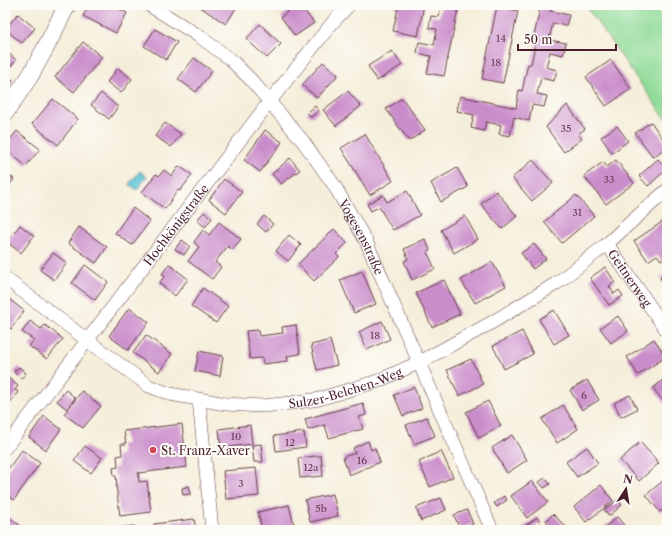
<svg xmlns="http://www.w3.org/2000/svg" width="672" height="535" viewBox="0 0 672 535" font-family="'Libre Caslon Text',serif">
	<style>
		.green { fill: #91dc99; stroke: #6e7e62 }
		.water { fill: #58c2d4; stroke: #517080 }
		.building { fill: #ca8dcb }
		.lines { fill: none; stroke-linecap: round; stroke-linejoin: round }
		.minor-casing { stroke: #643e45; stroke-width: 14 }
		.tertiary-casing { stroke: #643e45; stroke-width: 18 }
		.minor { stroke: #fff; stroke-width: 13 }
		.tertiary { stroke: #fff; stroke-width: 17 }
		.poi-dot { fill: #d1495b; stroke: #fdfcf7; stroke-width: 1.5 }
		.labels { text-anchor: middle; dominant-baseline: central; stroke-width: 4; stroke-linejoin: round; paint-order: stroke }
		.number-label { font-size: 10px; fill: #6a3a53 }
		.street-label { font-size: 12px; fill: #4a1f2b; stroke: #fdfcf7 }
		.poi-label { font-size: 12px; fill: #4a1f2b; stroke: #fdfcf7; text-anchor: start }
	</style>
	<rect width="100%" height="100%" fill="#fdfcf7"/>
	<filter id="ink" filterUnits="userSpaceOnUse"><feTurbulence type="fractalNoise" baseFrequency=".025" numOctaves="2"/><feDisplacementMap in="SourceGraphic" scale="8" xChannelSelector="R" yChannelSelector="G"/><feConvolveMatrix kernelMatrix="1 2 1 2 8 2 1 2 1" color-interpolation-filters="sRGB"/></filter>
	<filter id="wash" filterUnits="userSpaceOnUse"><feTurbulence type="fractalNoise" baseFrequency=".012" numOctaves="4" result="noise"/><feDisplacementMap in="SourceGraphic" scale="16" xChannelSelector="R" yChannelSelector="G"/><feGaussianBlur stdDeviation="0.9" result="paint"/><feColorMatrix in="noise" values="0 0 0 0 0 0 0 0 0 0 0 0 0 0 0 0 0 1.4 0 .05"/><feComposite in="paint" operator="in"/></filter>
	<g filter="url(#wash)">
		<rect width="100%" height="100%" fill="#f5eeda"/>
		<!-- green -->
		<path class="green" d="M585 5H653L667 25V121Z"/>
		<!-- water -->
		<path class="water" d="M140 171 147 177 137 190 129 184Z"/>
		<g id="blocks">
			<!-- building -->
			<path class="building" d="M89 5H110L127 13 116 33 83 16Z
				M197 5H238L226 24Z
				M296 5H300L314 23 295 36 281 17Z
				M393 5H424L418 36 393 31 398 8Z
				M441 5H459L444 76 427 73 431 56 417 53 419 42 434 45 437 29 429 28 431 16 439 17Z
				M535 5H552L550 11 569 15 566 26 553 23 549 40 566 43 563 55 550 52 546 67 557 70 554 81 541 78 537 94 547 96 544 107 532 105 529 121 514 117 510 136 499 134 501 125 486 122 484 131 471 128 474 115 457 111 460 96 516 108 519 90 522 91 528 64H531L537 37 534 36 540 9 535 8Z
				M497 6 518 11 503 83 482 79Z
				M18 14 35 28 22 43 5 29Z
				M260 24 281 44 267 58 246 39Z
				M155 29 177 42 166 60 144 46Z
				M83 42 102 57 74 92 55 77Z
				M5 50 16 60 5 73Z
				M392 51 402 65 377 81 368 66Z
				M194 58 212 71 196 92 178 79Z
				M611 60 631 89 606 106 586 77Z
				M323 62 338 75 317 98 302 85Z
				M118 68 132 79 121 93 107 82Z
				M6 75 13 80 10 85 5 81Z
				M348 91 361 106 336 126 323 110Z
				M101 93 118 107 109 119 91 105Z
				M402 98 425 130 409 141 386 109Z
				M53 99 78 119 58 145 32 124Z
				M567 105 585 129 578 134 582 139 564 152 546 127Z
				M315 106 319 111 311 117 307 113Z
				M651 122 667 145V147L653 157 635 133Z
				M165 123 181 134 171 147 155 136Z
				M617 126 628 141 612 153 601 137Z
				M265 130 282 142 260 172 244 160Z
				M17 131 40 149 26 166 5 149V146Z
				M365 134 393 181 370 195 341 148Z
				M290 158 300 170 281 184 272 174Z
				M658 159 667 169 648 186 639 176Z
				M533 160 553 183 532 201 512 178Z
				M616 160 634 183 606 204 584 176 603 162 607 167Z
				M179 166 192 175 180 191 178 190 165 209 142 192 156 174 159 176 164 170 172 176Z
				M457 168 468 187 441 202 431 183Z
				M5 173 14 179 5 191Z
				M224 179 242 192 226 213 209 200Z
				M407 191 420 215 393 230 379 207 371 211 367 204 383 195 387 202Z
				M496 191 517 216 502 229 481 204Z
				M576 195 594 216 562 243 544 222Z
				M133 208 150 221 132 245 115 233Z
				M204 212 212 218 205 227 197 220Z
				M264 216 273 224 266 232 257 224Z
				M465 216 478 239 454 253 441 230Z
				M665 220H667V256L661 260 657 255 648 261 634 241Z
				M219 222 241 239 232 250 228 246 215 262 221 267 212 279 188 261 199 247 194 242 203 230 209 235Z
				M20 225 34 236 21 253 7 242Z
				M79 227 107 247 96 263 68 243Z
				M334 229 347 243 336 254 339 257 314 281 298 264Z
				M289 235 301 245 288 261 276 251Z
				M425 239 430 250 427 251 435 269 412 280 404 261 408 259 404 249Z
				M182 240 190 246 184 255 175 249Z
				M534 244 546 259 533 269 521 253Z
				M53 253 67 263 54 280 40 270Z
				M492 262 506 286 475 303 461 280Z
				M169 264 188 279 175 296 159 283 165 276 162 274Z
				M85 265 108 282 95 300 72 283Z
				M605 267 615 282 609 286 614 294 619 290 623 296 609 305 590 278Z
				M362 271 376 304 354 313 340 280Z
				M667 273V288L660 278Z
				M444 280 460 314 432 327 416 293Z
				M203 288 228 306 216 323 191 306Z
				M8 298 24 311 11 329 5 325V302Z
				M129 308 149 322 128 350 109 336Z
				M554 310 569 335 554 344 539 319Z
				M618 316 628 331 611 343 600 328Z
				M30 321 41 329 45 325 63 339 47 359 29 346 34 340 22 332Z
				M382 321 390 339 367 350 359 332Z
				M296 325 300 354 287 356 288 361 263 364 262 358 250 359 246 331 258 330 259 336 283 333 282 327Z
				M522 331 533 354 504 369 493 346Z
				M146 335 172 354 159 372 133 353Z
				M654 339 666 357 638 375 627 357Z
				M330 340 337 365 317 370 311 345Z
				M199 351 223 356 220 376 195 371Z
				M471 359 483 384 459 396 447 370Z
				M19 367 26 373 21 379 14 372Z
				M5 375 18 386 15 390 18 392 5 409Z
				M667 377V402L665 404 653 388Z
				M587 380 599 400 582 410 570 390Z
				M414 387 422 408 403 416 394 395Z
				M66 390 75 398 67 409 57 401Z
				M82 391 101 406 83 428 64 414Z
				M630 395 637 409 621 417 614 403Z
				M488 401 501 426 479 438 466 412Z
				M363 403 366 415 359 417 363 429 329 438 325 425 308 430 305 419Z
				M563 405 578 429 557 443 542 419Z
				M44 416 61 429 46 450 29 437Z
				M427 417 435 436 414 444 406 425Z
				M182 424 187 467 138 473 139 482 147 481 151 512 120 516 116 485H117L116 476H114L113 468 118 467 117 456 122 455 121 444H126L124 431Z
				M250 425 252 444 221 448 219 429Z
				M304 432 306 447 276 451 274 436Z
				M512 435 527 460 507 473 492 448Z
				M368 441 371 450 375 448 380 462 349 475 343 457 355 453 353 448Z
				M640 442 659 463 639 481 620 460Z
				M261 444 263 462H254L252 445Z
				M85 446 102 458 91 473 74 461Z
				M587 447 598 463 577 477 566 462Z
				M22 450 40 463 14 500 5 494V473Z
				M441 451 453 477 430 487 419 462Z
				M316 456H321L323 476 300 478 298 458Z
				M256 468 259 496 226 499 223 471Z
				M545 478 550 484 544 488 539 482Z
				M664 480 667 484V506L660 512 646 495Z
				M532 481 548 502 527 518 511 496Z
				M601 485 613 501 586 522 574 507Z
				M189 486 191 494 183 495 182 488Z
				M333 494 338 516 310 522 305 500Z
				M504 496 507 500 497 507 494 503Z
				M441 498 446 510 421 521 416 508Z
				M618 500 622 505 609 516 604 510Z
				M289 505 294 525 270 530H262L258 512Z
				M467 510 473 524 460 529 454 515Z
				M5 514 26 530H5Z
				M553 514 566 527 563 530H556L546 521Z
				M537 517 541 522 531 530H520Z
				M617 517 628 530H601Z
				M194 519 196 530H154V524Z
				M134 526 135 530H111V528Z"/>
		</g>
	</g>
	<g filter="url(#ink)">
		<use href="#blocks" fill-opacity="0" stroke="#643e45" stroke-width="1"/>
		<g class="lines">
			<!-- minor casing -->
			<g class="minor-casing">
				<g id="minor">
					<path id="s1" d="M149 5 199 36 230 59 252 81 302 140 334 185 366 241 492 530"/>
					<path id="s2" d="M607 244 667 331"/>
					<path id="s3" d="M5 278 87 340 149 386 170 394 226 404 263 406 291 403 319 399 378 381 420 362 491 323 557 283 607 244 621 231 667 190"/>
					<path d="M199 400 212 530"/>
					<path id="s4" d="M5 448 270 101 333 22 349 5"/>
				</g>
			</g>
			<!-- tertiary casing -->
			<g class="tertiary-casing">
				<path id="tertiary" d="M5 113 30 76 46 47 67 5"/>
			</g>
			<!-- minor -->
			<use href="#minor" class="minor"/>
			<!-- tertiary -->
			<use href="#tertiary" class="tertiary"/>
		</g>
	</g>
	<!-- markers -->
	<circle class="poi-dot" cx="153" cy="450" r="4"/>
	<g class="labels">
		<!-- number labels -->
		<g class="number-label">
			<text x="501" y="38">14</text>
			<text x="496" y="62">18</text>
			<text x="566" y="128">35</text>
			<text x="609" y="179">33</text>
			<text x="577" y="212">31</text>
			<text x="375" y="335">18</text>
			<text x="584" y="395">6</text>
			<text x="236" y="436">10</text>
			<text x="290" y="442">12</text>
			<text x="362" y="460">16</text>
			<text x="311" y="467">12a</text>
			<text x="241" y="483">3</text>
			<text x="321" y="508">5b</text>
		</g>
		<!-- street labels -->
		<g class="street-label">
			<text stroke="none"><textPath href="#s4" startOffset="281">Hochkönigstraße</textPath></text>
			<text stroke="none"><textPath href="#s1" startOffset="320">Vogesenstraße</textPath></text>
			<text stroke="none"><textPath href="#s2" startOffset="41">Geitnerweg</textPath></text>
			<text stroke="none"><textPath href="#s3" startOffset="381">Sulzer-Belchen-Weg</textPath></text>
		</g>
		<!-- poi labels -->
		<g class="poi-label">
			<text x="161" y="450">St. Franz-Xaver</text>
		</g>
	</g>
	<!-- margin -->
	<rect width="672" height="535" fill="none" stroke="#fdfcf7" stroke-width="20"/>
	<!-- north arrow -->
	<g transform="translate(626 489) rotate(12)" stroke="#fdfcf7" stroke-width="3" paint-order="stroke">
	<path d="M0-3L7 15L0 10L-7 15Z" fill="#4a1f2b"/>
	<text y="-6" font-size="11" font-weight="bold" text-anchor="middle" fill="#4a1f2b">N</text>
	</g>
	<!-- scale -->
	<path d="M518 44v6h98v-6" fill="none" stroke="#4a1f2b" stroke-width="2"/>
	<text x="524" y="44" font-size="12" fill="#4a1f2b" stroke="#fdfcf7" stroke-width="3" paint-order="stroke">50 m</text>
</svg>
